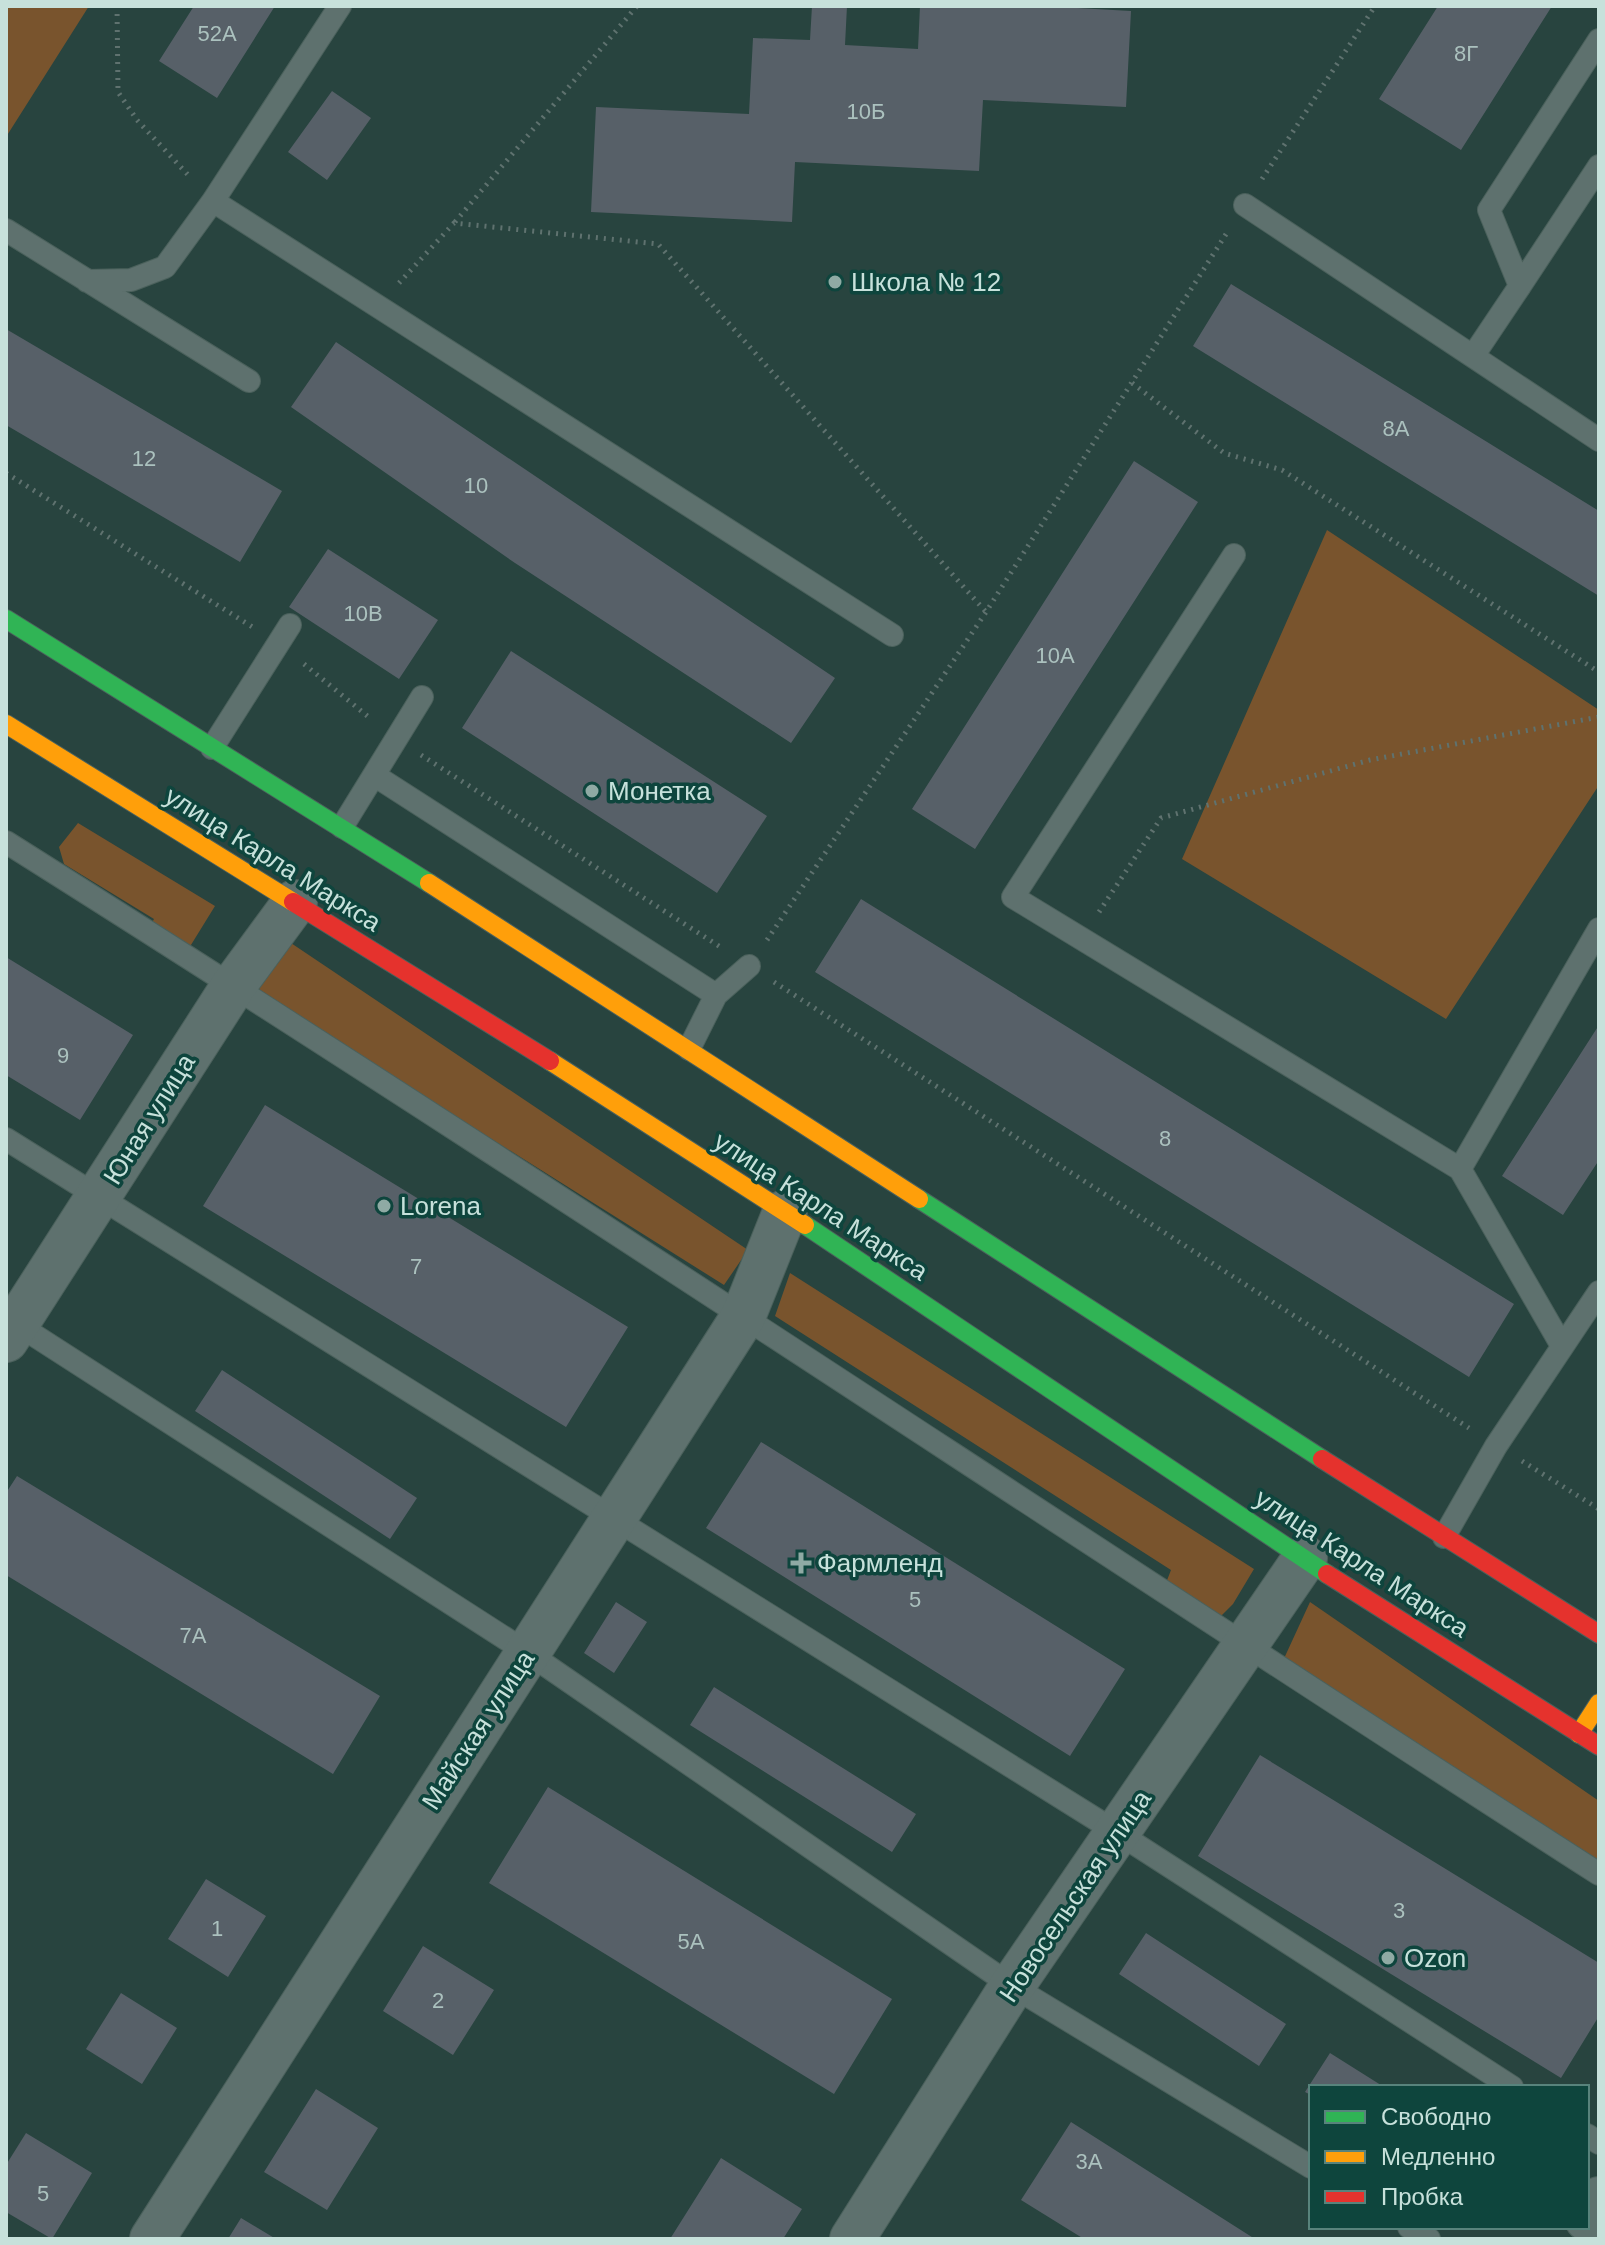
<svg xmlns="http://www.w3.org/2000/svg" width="1605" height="2245" viewBox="0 0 1605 2245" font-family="Helvetica,sans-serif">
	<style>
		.green { fill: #79542d }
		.building { fill: #576068 }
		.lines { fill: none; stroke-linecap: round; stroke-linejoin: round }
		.lane-casing { stroke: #4b615c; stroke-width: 24 }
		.street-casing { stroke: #4b615c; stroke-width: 46 }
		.fast-casing { stroke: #4b615c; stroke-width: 20 }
		.slow-casing { stroke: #4b615c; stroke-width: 20 }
		.jam-casing { stroke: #4b615c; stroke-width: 20 }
		.path { stroke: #5f726f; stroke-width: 5; stroke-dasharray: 2 6; stroke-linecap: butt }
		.lane { stroke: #5e716e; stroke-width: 22 }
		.street { stroke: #5e716e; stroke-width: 44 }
		.fast { stroke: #30b455; stroke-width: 18 }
		.slow { stroke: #ff9f0a; stroke-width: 18 }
		.jam { stroke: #e5322d; stroke-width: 18 }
		.poi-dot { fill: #8faaa4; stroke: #0e453d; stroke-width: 3 }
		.labels { text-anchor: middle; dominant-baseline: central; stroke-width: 7; stroke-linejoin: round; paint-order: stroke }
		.number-label { font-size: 22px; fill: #abc1be }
		.poi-label { font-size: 26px; fill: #c7e1db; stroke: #0e453d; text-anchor: start }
		.street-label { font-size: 26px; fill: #c7e1db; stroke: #0e453d }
	</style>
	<rect width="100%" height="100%" fill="#28443f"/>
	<!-- green -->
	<path class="green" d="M6 6H89L6 137Z
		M1327 530 1599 710V785L1446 1019 1182 859Z
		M78 823 215 906 186 953 169 958 146 944 144 936 154 919 64 864 59 847Z
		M282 937 748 1250 724 1285 251 988Z
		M790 1273 1254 1569 1233 1604 1217 1620 1164 1588 1171 1570 775 1316Z
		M1310 1602 1599 1801V1874L1281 1665Z"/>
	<!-- building -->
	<path class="building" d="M194 6H275L217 98 159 61Z
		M812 6H847L845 45 918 49 920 6H1042L1131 11 1126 107 983 100 979 171 795 162 792 222 591 212 596 107 749 114 753 38 810 40Z
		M1438 6H1552L1461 150 1379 99Z
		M332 91 371 118 327 180 288 152Z
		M1231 284 1599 511V596L1193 346Z
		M6 329 282 491 240 562 6 425Z
		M336 342 835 678 791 743 515 563 291 407Z
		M1134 461 1198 502 975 849 912 809Z
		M328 549 438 620 399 679 289 607Z
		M511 651 767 816 717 893 462 728Z
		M861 899 1514 1304 1469 1377 815 972Z
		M6 957 133 1035 80 1120 6 1075Z
		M1599 1025V1160L1563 1215 1502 1176Z
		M265 1105 628 1327 566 1427 203 1206Z
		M222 1370 417 1498 390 1539 195 1411Z
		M761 1442 1125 1669 1070 1756 706 1528Z
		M17 1476 380 1696 333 1774 6 1575V1493Z
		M616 1602 647 1622 614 1673 584 1653Z
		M714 1687 916 1814 892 1852 690 1725Z
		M1260 1755 1599 1963V2016L1561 2078 1198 1856Z
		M548 1787 892 1999 834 2094 489 1883Z
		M206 1879 266 1916 228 1977 168 1939Z
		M1146 1933 1286 2024 1259 2066 1119 1974Z
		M423 1946 494 1990 453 2055 383 2011Z
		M121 1993 177 2028 142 2084 86 2049Z
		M1330 2053 1384 2087H1311V2095L1305 2092Z
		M316 2089 378 2128 327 2210 264 2172Z
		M1071 2122 1255 2239H1084L1021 2200Z
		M26 2133 92 2173 52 2239 6 2212V2165Z
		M721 2158 802 2209 783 2239H670Z
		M241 2218 276 2239H228Z"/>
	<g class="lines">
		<!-- lane casing -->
		<g class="lane-casing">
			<path id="lane" d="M1599 40 1489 210 1520 286 1599 166
				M213 201 892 635
				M1245 205 1599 440
				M6 230 249 381
				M87 281 131 280 165 267 213 201 340 6
				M1473 356 1520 286
				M1234 555 1013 897 1460 1169 1562 1346
				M212 748 290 625
				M374 775 716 995
				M342 827 422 697
				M6 842C541 1179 1067 1532 1599 1874
				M689 1049 716 995 749 966
				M6 1139 1118 1833 1512 2087
				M1460 1169 1599 929
				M12 1321 528 1653 1012 1986 1311 2167
				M1444 1537 1496 1446 1599 1292
				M1587 2135 1599 2143
				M1409 2227 1429 2239"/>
		</g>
		<!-- street casing -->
		<g class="street-casing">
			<path id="street" d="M6 1340 234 985 295 902
				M1587 2219 1599 2199
				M152 2239 743 1317 785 1212
				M852 2239 1012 1986 1305 1558"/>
		</g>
		<!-- fast casing -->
		<g class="fast-casing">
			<path id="fast" d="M6 619 429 883
				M919 1199 1322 1459
				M805 1225 1327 1574"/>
		</g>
		<!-- slow casing -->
		<g class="slow-casing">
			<path id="slow" d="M6 724 293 902
				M429 883 919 1199
				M550 1061 805 1225
				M1579 1734 1599 1703"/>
		</g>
		<!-- jam casing -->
		<g class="jam-casing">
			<path id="jam" d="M293 902 550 1061
				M1322 1459 1599 1634
				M1327 1574 1599 1746"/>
		</g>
		<!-- path -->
		<path class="path" d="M117 6 118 92 137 120 190 177
			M1262 179 1375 6
			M455 222 637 6
			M399 283 454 223 658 244 986 612
			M1132 383 1224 453 1282 470 1599 672
			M6 473 254 628
			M304 664 371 719
			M421 755 722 948
			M1099 912 1161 818 1370 760 1599 717
			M767 940 986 612 1228 231
			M774 982 1469 1428
			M1522 1461 1599 1509"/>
		<!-- lane -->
		<use href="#lane" class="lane"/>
		<!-- street -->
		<use href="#street" class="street"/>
		<!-- fast -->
		<use href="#fast" class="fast"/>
		<!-- slow -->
		<use href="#slow" class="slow"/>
		<!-- jam -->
		<use href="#jam" class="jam"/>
	</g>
	<!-- markers -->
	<g class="poi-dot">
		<circle cx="835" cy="282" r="8"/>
		<circle cx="592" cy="791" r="8"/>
		<circle cx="384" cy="1206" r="8"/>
		<path d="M797 1551h8v8h8v8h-8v8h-8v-8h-8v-8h8z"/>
		<circle cx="1388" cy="1958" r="8"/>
	</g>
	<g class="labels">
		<!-- number labels -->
		<g class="number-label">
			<text x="217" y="33">52А</text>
			<text x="1466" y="53">8Г</text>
			<text x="866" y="111">10Б</text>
			<text x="1396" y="428">8А</text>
			<text x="144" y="458">12</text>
			<text x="476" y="485">10</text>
			<text x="363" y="613">10В</text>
			<text x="1055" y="655">10А</text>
			<text x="63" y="1055">9</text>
			<text x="1165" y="1138">8</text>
			<text x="416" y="1266">7</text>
			<text x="915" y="1599">5</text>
			<text x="193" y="1635">7А</text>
			<text x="1399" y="1910">3</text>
			<text x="217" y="1928">1</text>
			<text x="691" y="1941">5А</text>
			<text x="438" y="2000">2</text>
			<text x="1089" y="2161">3А</text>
			<text x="43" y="2193">5</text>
		</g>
		<!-- poi labels -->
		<g class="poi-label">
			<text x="851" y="282">Школа № 12</text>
			<text x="608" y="791">Монетка</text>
			<text x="400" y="1206">Lorena</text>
			<text x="817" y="1563">Фармленд</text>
			<text x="1404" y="1958">Ozon</text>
		</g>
		<!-- street labels -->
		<g class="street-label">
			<text transform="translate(273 859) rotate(32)">улица Карла Маркса</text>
			<text transform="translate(149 1119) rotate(-58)">Юная улица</text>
			<text transform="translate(821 1206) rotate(33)">улица Карла Маркса</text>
			<text transform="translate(1362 1563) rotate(33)">улица Карла Маркса</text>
			<text transform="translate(478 1730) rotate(-57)">Майская улица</text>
			<text transform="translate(1075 1896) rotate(-56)">Новосельская улица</text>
		</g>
	</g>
	<!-- border -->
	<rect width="1605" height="2245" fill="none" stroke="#c7e1db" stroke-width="16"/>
	<!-- legend -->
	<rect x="1309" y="2085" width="280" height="144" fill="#0e453d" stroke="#58837c" stroke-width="2"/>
	<rect x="1325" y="2111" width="40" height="12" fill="#30b455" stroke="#58837c" stroke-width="2"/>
	<text x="1381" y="2125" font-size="24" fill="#c7e1db">Свободно</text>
	<rect x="1325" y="2151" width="40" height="12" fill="#ff9f0a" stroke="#58837c" stroke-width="2"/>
	<text x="1381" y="2165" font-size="24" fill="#c7e1db">Медленно</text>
	<rect x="1325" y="2191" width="40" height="12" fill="#e5322d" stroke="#58837c" stroke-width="2"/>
	<text x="1381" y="2205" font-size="24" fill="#c7e1db">Пробка</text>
</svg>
